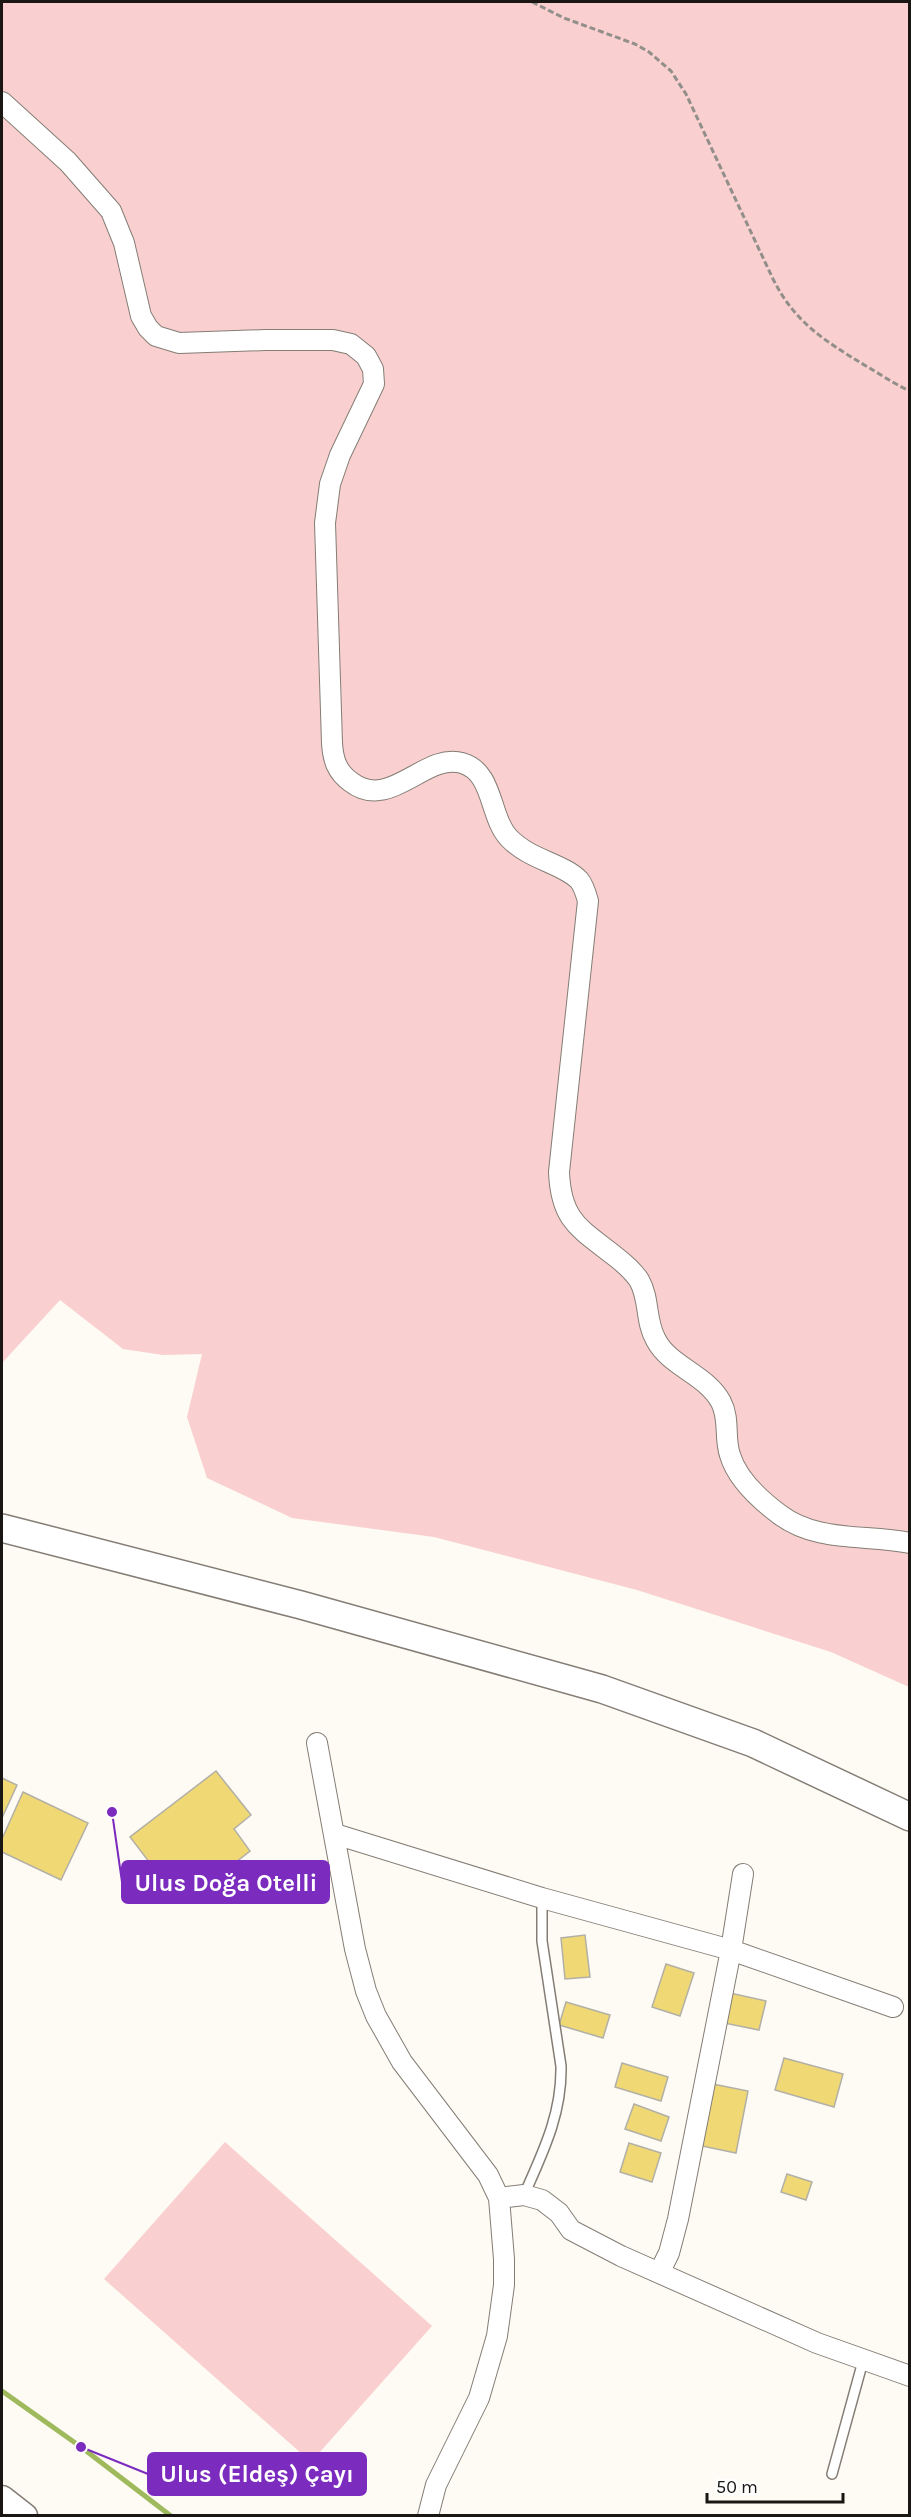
<svg xmlns="http://www.w3.org/2000/svg" width="911" height="2517" viewBox="0 0 911 2517" font-family="Karla,sans-serif">
	<style>
		.green { fill: #f9d0cf }
		.lines { fill: none; stroke-linecap: round; stroke-linejoin: round }
		.stream { stroke: #9eba5c; stroke-width: 5 }
		.building { fill: #f0d974; stroke: #b2b0a6; stroke-width: 1.5 }
		.service-casing { stroke: #847d75; stroke-width: 12 }
		.minor-casing { stroke: #847d75; stroke-width: 22 }
		.tertiary-casing { stroke: #847d75; stroke-width: 27 }
		.secondary-casing { stroke: #847d75; stroke-width: 30 }
		.path { stroke: #928e8a; stroke-width: 3; stroke-dasharray: 6 3; stroke-linecap: butt }
		.service { stroke: #fff; stroke-width: 9 }
		.minor { stroke: #fff; stroke-width: 20 }
		.tertiary { stroke: #fff; stroke-width: 24 }
		.secondary { stroke: #fff; stroke-width: 27 }
		.leader { fill: none; stroke: #7b2cbf; stroke-width: 2 }
		.callout-dot { fill: #7b2cbf; stroke: #fff; stroke-width: 2 }
		.callout { fill: #7b2cbf; stroke: #7b2cbf; stroke-width: 2 }
		.callout-label { font-size: 24px; text-anchor: middle; font-weight: bold; fill: #fff }
	</style>
	<rect width="100%" height="100%" fill="#fefaf4"/>
	<!-- green -->
	<path class="green" d="M2 2H909V1687L831 1652 637 1590 434 1537 292 1518 207 1478 187 1417 202 1354 163 1355 123 1349 60 1300 2 1363Z
		M225 2142 432 2326 311 2462 104 2279Z"/>
	<g class="lines">
		<!-- stream -->
		<path class="stream" d="M2 2391 81 2447 171 2516"/>
	</g>
	<!-- building -->
	<path class="building" d="M216 1771 251 1815 234 1829 250 1851 194 1895 178 1875 166 1884 130 1837Z
		M2 1778 17 1785 2 1818Z
		M23 1792 88 1823 61 1880 2 1852V1839Z
		M585 1935 590 1977 565 1979 561 1938Z
		M666 1964 694 1973 680 2016 652 2007Z
		M730 1993 766 2001 759 2030 724 2023Z
		M566 2002 610 2015 603 2038 559 2025Z
		M784 2058 843 2074 834 2107 775 2090Z
		M622 2063 668 2077 661 2101 615 2087Z
		M708 2083 748 2091 736 2153 697 2145Z
		M634 2104 669 2117 661 2141 625 2129Z
		M629 2143 661 2153 652 2182 620 2172Z
		M787 2174 812 2182 806 2200 781 2192Z"/>
	<g class="lines">
		<!-- service casing -->
		<g class="service-casing">
			<path id="service" d="M524 2195C543 2152 562 2114 561 2066L542 1941V1898
				M832 2474 863 2361"/>
		</g>
		<!-- minor casing -->
		<g class="minor-casing">
			<path id="minor" d="M2 102 68 162 111 211 124 243 141 316 148 328 156 336 179 343 265 340H333L351 344 366 356 373 369 374 384 340 455 330 484 325 523 332 743C333 760 337 772 351 782 390 812 425 752 462 763 494 772 489 817 509 838 530 860 562 863 579 880 584 886 586 894 588 901L559 1172C561 1222 581 1229 616 1257 625 1264 633 1271 639 1280 650 1299 645 1321 656 1340 670 1367 706 1374 721 1402 730 1419 724 1438 730 1455 737 1479 759 1499 779 1514 817 1543 865 1534 910 1543
				M317 1743 355 1949 366 1991 376 2016 402 2062 488 2175 499 2198 504 2259V2285L497 2336 479 2398 436 2485 428 2516
				M335 1834 542 1898 731 1950 893 2007
				M499 2198 524 2195 542 2200 559 2213 571 2230 621 2256 817 2343 910 2376
				M659 2273 669 2253 678 2219 731 1950 743 1874"/>
		</g>
		<!-- tertiary casing -->
		<g class="tertiary-casing">
			<path id="tertiary" d="M2 2498 25 2516"/>
		</g>
		<!-- secondary casing -->
		<g class="secondary-casing">
			<path id="secondary" d="M2 1528 301 1605 602 1689 753 1743 910 1817"/>
		</g>
		<!-- path -->
		<path class="path" d="M532 2 564 18 635 44 649 52 671 71 686 94 773 279C795 323 825 341 866 366 880 374 894 384 910 391"/>
		<!-- service -->
		<use href="#service" class="service"/>
		<!-- minor -->
		<use href="#minor" class="minor"/>
		<!-- tertiary -->
		<use href="#tertiary" class="tertiary"/>
		<!-- secondary -->
		<use href="#secondary" class="secondary"/>
	</g>
	<!-- callouts -->
	<path class="leader" d="M112 1812L122 1882M81 2447L148 2474"/>
	<g class="callout-dot">
		<circle cx="112" cy="1812" r="6"/>
		<circle cx="81" cy="2447" r="6"/>
	</g>
	<g class="callout">
		<rect x="122" y="1861" width="207" height="42" rx="6"/>
		<rect x="148" y="2453" width="218" height="42" rx="6"/>
	</g>
	<g class="callout-label">
		<text x="226" y="1891">Ulus Doğa Otelli</text>
		<text x="257" y="2482">Ulus (Eldeş) Çayı</text>
	</g>
	<!-- border -->
	<rect width="911" height="2517" fill="none" stroke="#191613" stroke-width="6"/>
	<!-- scale -->
	<path d="M707 2493v9h136v-9" fill="none" stroke="#191613" stroke-width="3"/>
	<text x="716" y="2493" font-size="18" fill="#191613" stroke="#ffffff" stroke-width="4.5" paint-order="stroke">50 m</text>
</svg>
